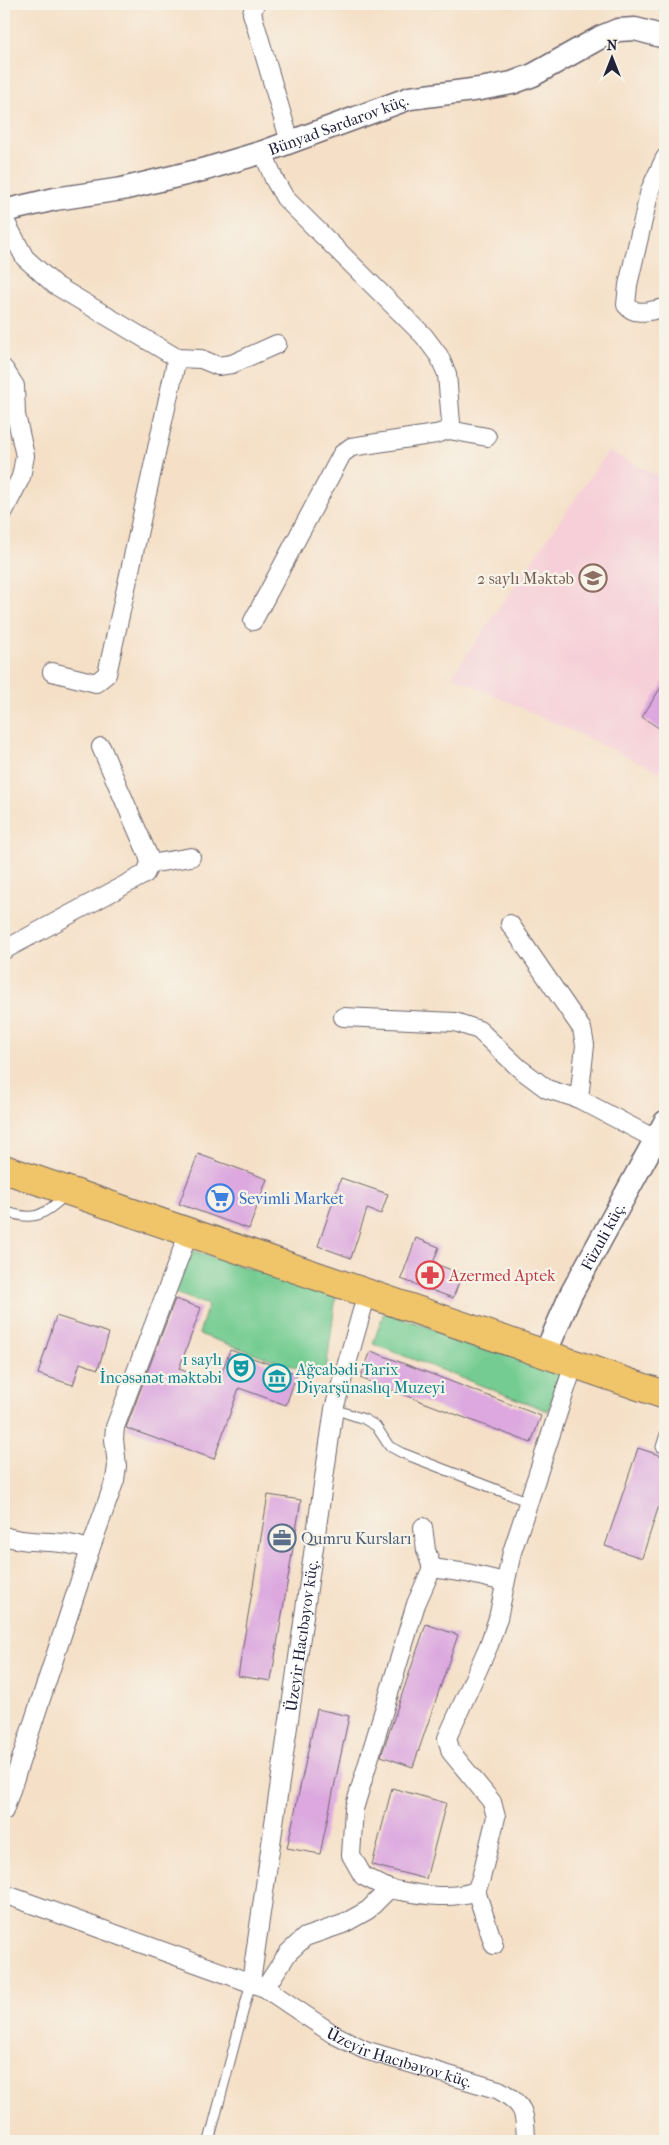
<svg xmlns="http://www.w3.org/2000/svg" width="669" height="2145" viewBox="0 0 669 2145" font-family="'IM FELL French Canon',serif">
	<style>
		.built { fill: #f6cfd8 }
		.green { fill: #74cc92; stroke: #4b7766 }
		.building { fill: #dca8df }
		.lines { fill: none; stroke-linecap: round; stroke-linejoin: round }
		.service-casing { stroke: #6c646c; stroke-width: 11 }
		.minor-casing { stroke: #6c646c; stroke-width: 20 }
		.tertiary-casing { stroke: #6c646c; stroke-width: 25 }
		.primary-casing { stroke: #6c646c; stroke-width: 30 }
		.service { stroke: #fff; stroke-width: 9 }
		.minor { stroke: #fff; stroke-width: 18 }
		.tertiary { stroke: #fff; stroke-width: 22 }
		.primary { stroke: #f0c469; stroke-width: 28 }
		.labels { text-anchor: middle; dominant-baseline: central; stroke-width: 4.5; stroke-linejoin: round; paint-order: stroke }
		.street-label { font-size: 16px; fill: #22223b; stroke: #f7f3e8 }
		.education-label { font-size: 16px; fill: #785e54; stroke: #f7f3e8; text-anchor: end }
		.shop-label { font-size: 16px; fill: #366cbe; stroke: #f7f3e8; text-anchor: start }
		.health-label { font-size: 16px; fill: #be3a42; stroke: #f7f3e8; text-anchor: start }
		.culture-label { font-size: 16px; fill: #0d838f; stroke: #f7f3e8; text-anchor: end }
		.service-label { font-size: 16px; fill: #4e5e75; stroke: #f7f3e8; text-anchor: start }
	</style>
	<rect width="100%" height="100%" fill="#f7f3e8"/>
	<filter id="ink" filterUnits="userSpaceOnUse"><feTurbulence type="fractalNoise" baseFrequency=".02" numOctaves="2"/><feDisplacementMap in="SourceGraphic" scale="10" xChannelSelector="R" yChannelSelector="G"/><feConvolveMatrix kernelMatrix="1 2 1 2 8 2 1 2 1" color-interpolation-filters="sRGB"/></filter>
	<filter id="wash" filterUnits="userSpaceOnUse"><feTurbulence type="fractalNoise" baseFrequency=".0096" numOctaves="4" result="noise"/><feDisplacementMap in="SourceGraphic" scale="20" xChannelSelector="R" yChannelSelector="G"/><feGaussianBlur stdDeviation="1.12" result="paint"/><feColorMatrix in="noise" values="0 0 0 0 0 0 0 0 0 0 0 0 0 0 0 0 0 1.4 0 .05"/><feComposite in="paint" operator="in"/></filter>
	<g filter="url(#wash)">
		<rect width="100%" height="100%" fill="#f5e0c7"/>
		<!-- built -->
		<path class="built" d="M608 451 665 479V774L452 676Z"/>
		<!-- green -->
		<path class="green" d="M188 1249 336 1296 325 1378 199 1334 208 1305 172 1292Z
			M384 1312 561 1372 548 1411 373 1344Z"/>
		<g id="blocks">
			<!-- building -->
			<path class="building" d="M665 681V732L642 717Z
				M198 1154 267 1179 249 1229 179 1204Z
				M341 1178 388 1194 381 1214 367 1209 351 1258 318 1246Z
				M416 1238 439 1247 433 1263 462 1274 453 1298 401 1279Z
				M175 1299 201 1308 179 1369 218 1383 230 1350 297 1374 286 1405 239 1388 214 1459 126 1428Z
				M56 1316 109 1333 98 1369 80 1363 73 1385 38 1374Z
				M371 1351 541 1416 531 1443 360 1378Z
				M638 1448 665 1457V1487L642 1558 605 1546Z
				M268 1495 301 1500 271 1681 238 1676Z
				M426 1624 458 1635 413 1767 381 1756Z
				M317 1709 349 1716 320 1854 287 1848Z
				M392 1788 446 1803 426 1879 372 1865Z"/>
		</g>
	</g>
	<g filter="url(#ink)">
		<use href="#blocks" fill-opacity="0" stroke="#6c646c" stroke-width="1"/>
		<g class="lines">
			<!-- service casing -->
			<g class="service-casing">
				<path id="service" d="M4 1211C35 1222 42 1216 66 1195
					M334 1409 364 1419 376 1426 389 1446 402 1453 529 1502
					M661 1447 665 1434
					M209 2141 251 1982"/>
			</g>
			<!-- minor casing -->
			<g class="minor-casing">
				<g id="minor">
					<path d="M255 4 252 13 290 142"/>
					<path d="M665 158 650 190 628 285 626 305C636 317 651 310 665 308"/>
					<path d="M4 219 25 258 55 285 177 358 201 359 218 366 232 364 277 344"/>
					<path d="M4 369 15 386 16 415 25 456 21 477 4 511"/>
					<path d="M449 430 487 437"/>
					<path d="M253 621 342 454 351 447 436 434 449 430 451 423 447 374 439 356 424 336 285 198 274 179 263 152"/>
					<path d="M52 672 96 683 107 674 177 358"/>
					<path d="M150 864 191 857"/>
					<path d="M510 924 582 1029 585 1045 579 1099"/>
					<path d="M4 950 145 874 150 864 148 855 101 747"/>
					<path d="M343 1017 455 1022 479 1030 519 1068 547 1089 579 1099 655 1139"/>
					<path d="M423 1527 426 1550 432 1568"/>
					<path d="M4 1536C33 1546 58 1537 90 1550"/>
					<path d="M4 1811 90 1550 115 1480 117 1466 114 1439 115 1427 189 1232"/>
					<path d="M389 1889 363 1876 351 1855 354 1809 416 1604 432 1568 467 1573 505 1582"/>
					<path d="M476 1891 494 1945"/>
					<path id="s1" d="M4 1894 265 1988 333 2034 365 2050 499 2090C525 2105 525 2112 526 2141"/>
					<path id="s2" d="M251 1982 334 1409 367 1293"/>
					<path d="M265 1988 288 1953 305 1937 343 1924 368 1910 389 1889C419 1894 447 1901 476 1891L481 1878 496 1817 492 1802 451 1752 447 1738 489 1645 498 1618 512 1552 574 1364"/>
				</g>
			</g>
			<!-- tertiary casing -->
			<g class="tertiary-casing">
				<g id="tertiary">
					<path id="s3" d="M4 211 55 199 122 189 206 169 263 152 410 98 480 89 512 83 533 75 601 37 618 30 635 29 665 37"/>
					<path id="s4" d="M545 1354 571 1294 665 1122"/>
				</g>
			</g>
			<!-- primary casing -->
			<g class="primary-casing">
				<path id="primary" d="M4 1169 665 1395"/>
			</g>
			<!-- service -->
			<use href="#service" class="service"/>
			<!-- minor -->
			<use href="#minor" class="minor"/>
			<!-- tertiary -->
			<use href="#tertiary" class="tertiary"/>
			<!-- primary -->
			<use href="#primary" class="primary"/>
		</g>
	</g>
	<!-- icons -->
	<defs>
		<g id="school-ring" transform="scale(1.4375)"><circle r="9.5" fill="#f7f3e8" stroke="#8d6e63" stroke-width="1.5"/><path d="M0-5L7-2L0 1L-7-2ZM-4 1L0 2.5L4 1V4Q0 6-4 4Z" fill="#8d6e63"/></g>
		<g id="supermarket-ring" transform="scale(1.4375)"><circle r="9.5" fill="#f7f3e8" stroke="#3f7fe0" stroke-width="1.5"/><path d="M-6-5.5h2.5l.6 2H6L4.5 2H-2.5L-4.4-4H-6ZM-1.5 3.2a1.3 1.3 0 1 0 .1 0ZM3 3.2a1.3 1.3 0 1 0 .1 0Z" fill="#3f7fe0"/></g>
		<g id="pharmacy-ring" transform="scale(1.4375)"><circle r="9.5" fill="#f7f3e8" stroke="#e0444e" stroke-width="1.5"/><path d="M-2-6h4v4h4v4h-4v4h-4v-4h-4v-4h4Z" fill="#e0444e"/></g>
		<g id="theatre-ring" transform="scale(1.4375)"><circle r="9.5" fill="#f7f3e8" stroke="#0f9aa8" stroke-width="1.5"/><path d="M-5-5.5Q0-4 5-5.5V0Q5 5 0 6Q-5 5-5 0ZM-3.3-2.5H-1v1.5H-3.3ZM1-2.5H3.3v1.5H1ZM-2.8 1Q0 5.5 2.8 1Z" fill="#0f9aa8"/></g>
		<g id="museum-ring" transform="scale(1.4375)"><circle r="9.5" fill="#f7f3e8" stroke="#0f9aa8" stroke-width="1.5"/><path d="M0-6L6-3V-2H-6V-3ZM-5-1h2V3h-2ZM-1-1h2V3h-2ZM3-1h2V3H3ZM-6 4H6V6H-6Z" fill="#0f9aa8"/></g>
		<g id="office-ring" transform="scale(1.4375)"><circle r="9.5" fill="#f7f3e8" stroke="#5c6f8a" stroke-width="1.5"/><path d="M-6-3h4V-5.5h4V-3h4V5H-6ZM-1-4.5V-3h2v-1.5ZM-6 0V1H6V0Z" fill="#5c6f8a"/></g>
	</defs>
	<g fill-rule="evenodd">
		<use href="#school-ring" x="593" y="578"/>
		<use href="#supermarket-ring" x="220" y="1198"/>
		<use href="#pharmacy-ring" x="430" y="1275"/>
		<use href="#theatre-ring" x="241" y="1368"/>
		<use href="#museum-ring" x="277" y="1378"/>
		<use href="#office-ring" x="282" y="1538"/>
	</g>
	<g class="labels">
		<!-- street labels -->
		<g class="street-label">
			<text stroke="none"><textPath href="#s3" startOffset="346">Bünyad Sərdarov küç.</textPath></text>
			<text stroke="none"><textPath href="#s4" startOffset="131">Füzuli küç.</textPath></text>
			<text stroke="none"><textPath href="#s2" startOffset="350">Üzeyir Hacıbəyov küç.</textPath></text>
			<text stroke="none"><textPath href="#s1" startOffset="430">Üzeyir Hacıbəyov küç.</textPath></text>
		</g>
		<!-- education labels -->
		<g class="education-label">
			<text x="574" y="578">2 saylı Məktəb</text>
		</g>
		<!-- shop labels -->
		<g class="shop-label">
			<text x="239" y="1198">Sevimli Market</text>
		</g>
		<!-- health labels -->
		<g class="health-label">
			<text x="449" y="1275">Azermed Aptek</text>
		</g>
		<!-- culture labels -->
		<g class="culture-label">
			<text x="222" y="1359">1 saylı<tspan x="222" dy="18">İncəsənət məktəbi</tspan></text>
			<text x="296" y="1369" text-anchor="start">Ağcabədi Tarix<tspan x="296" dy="18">Diyarşünaslıq Muzeyi</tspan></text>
		</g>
		<!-- service labels -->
		<g class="service-label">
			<text x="301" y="1538">Qumru Kursları</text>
		</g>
	</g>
	<!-- margin -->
	<rect width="669" height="2145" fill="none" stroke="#f7f3e8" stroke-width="20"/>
	<!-- north arrow -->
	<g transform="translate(612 58)" stroke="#f7f3e8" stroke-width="4" paint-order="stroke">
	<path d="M0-4L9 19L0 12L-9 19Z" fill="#22223b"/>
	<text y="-8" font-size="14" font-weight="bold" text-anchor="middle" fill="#22223b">N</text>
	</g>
</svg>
